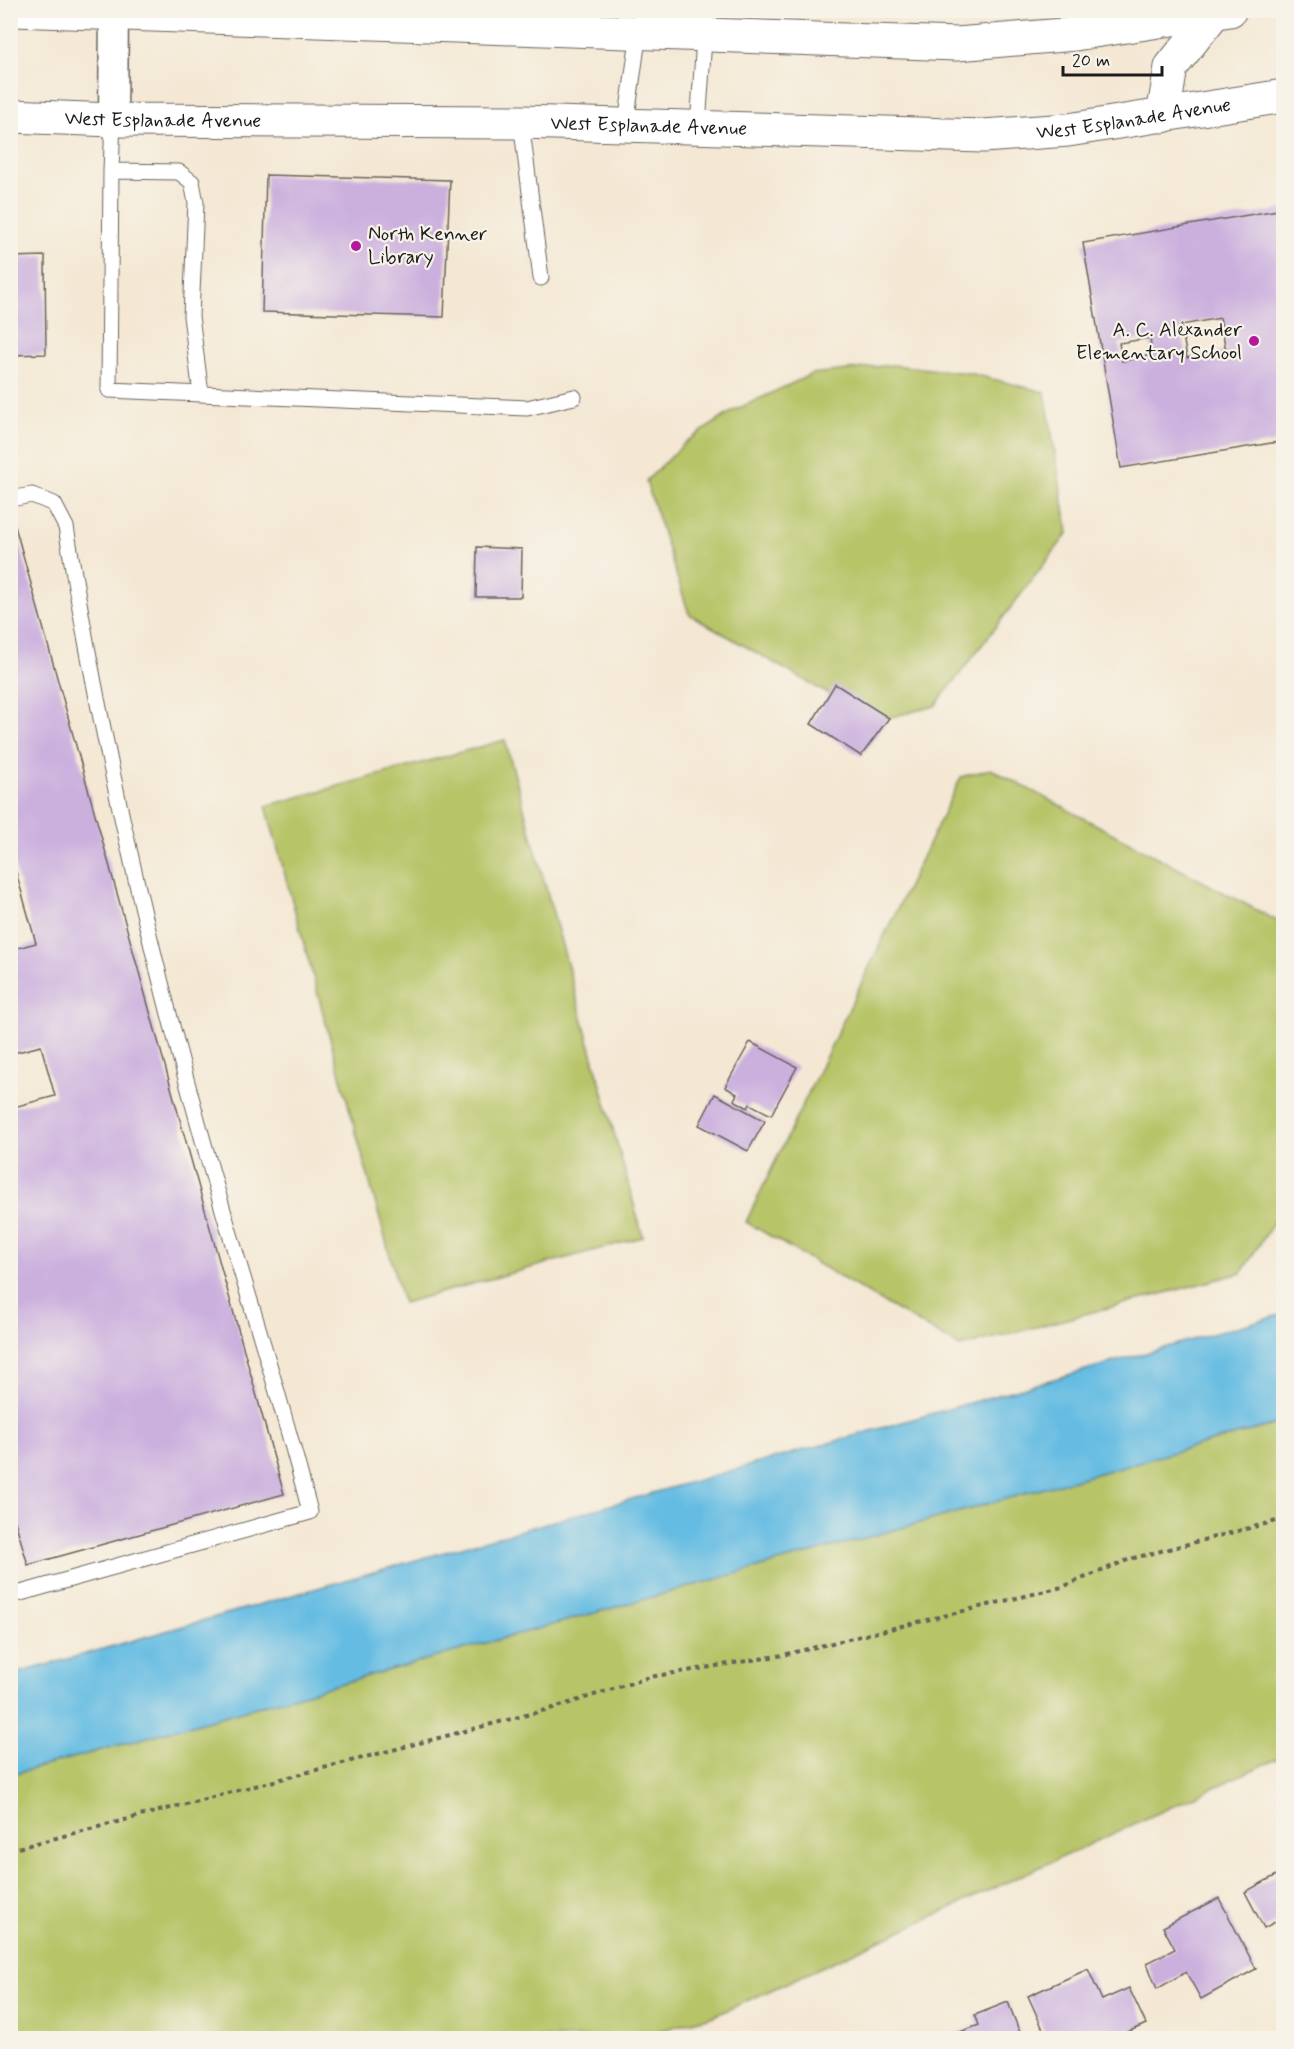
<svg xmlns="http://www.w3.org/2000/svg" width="1294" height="2049" viewBox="0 0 1294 2049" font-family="Mynerve,sans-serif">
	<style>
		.green { fill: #b7c467; stroke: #6a7042; stroke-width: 1.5 }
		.water { fill: #65bce2; stroke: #406c7f; stroke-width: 1.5 }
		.building { fill: #cbb0de; fill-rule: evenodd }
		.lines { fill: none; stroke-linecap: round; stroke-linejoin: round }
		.service-casing { stroke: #68635c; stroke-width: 17 }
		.minor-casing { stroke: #68635c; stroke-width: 31 }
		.secondary-casing { stroke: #68635c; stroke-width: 35 }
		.path { stroke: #68635c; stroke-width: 4; stroke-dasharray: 4.5 4.5; stroke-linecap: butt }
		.service { stroke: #fff; stroke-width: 15 }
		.minor { stroke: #fff; stroke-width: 28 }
		.secondary { stroke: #fff; stroke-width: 33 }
		.poi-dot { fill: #b5179e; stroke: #f7f3e8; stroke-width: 2 }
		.labels { text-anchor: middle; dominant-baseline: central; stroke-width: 4.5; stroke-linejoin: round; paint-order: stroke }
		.street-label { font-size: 20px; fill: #1c1c1c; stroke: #f7f3e8 }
		.poi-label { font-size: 20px; fill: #1c1c1c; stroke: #f7f3e8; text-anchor: start }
	</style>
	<rect width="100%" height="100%" fill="#f7f3e8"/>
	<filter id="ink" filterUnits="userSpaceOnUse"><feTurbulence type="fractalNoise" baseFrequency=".0167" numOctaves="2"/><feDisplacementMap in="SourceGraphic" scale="12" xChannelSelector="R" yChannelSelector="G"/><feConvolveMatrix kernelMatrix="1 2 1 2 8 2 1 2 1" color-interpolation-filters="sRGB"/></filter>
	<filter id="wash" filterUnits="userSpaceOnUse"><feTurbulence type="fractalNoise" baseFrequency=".008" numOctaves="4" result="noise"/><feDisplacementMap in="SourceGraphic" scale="24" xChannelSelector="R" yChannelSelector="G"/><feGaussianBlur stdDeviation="1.35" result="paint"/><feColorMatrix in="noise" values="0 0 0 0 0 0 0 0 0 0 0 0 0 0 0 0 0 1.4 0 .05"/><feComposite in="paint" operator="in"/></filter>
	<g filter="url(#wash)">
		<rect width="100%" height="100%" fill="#f4e8d4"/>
		<!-- green -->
		<path class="green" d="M892 365 968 373 1045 392 1068 533 935 706 875 721 689 614 646 481 687 441 733 411 812 374Z
			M505 740 643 1237 403 1303 266 806Z
			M991 769 1283 924V1208L1241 1273 960 1347 746 1222 961 777Z
			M1283 1422V1756L714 2016 632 2038H11V1775Z"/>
		<!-- water -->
		<path class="water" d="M1283 1314V1422L11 1775V1675Z"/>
		<g id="blocks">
			<!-- building -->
			<path class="building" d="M266 175 450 180 444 317 262 312Z
				M1284 209V441L1121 468 1083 243ZM1220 318 1226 351 1187 358 1181 325ZM1150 338 1152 355 1122 361 1119 343Z
				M45 256 46 354 10 355V257Z
				M13 519 284 1494 28 1565 10 1504V1108L55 1096 41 1046 10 1054V950L36 943 10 851V520Z
				M477 547 522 549 521 597H476Z
				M835 684 889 718 861 756 811 724Z
				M750 1042 797 1067 771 1115 750 1104 748 1108 734 1100 737 1094 725 1087Z
				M715 1094 765 1121 748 1151 699 1125Z
				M1284 1871V1917L1264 1928 1245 1892Z
				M1219 1898 1256 1969 1201 1999 1186 1972 1157 1989 1147 1963 1175 1949 1163 1927Z
				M1088 1969 1102 2000 1129 1988 1146 2024 1118 2036 1119 2038H1047L1028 1996Z
				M1008 2002 1022 2038H944L979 2025 975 2015Z"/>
		</g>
	</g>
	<g filter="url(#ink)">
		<use href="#blocks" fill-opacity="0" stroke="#68635c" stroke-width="1.5"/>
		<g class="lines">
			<!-- service casing -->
			<g class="service-casing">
				<path id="service" d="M113 120 111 171 179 172 192 182 196 203 191 316 201 394
					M521 122 541 278
					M626 124 642 10
					M698 126 706 10
					M111 171 109 390 527 408 574 397
					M10 499 32 495 54 504 66 527C100 734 147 942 204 1144 238 1267 279 1388 310 1512L10 1596"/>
			</g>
			<!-- minor casing -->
			<g class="minor-casing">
				<path id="minor" d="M113 120 114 10"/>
			</g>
			<!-- secondary casing -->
			<g class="secondary-casing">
				<g id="secondary">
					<path d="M14 10 957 44 1075 34 1230 10"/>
					<path id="s1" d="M10 116 113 120 521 122 983 136 1068 130 1284 96"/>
					<path d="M1163 116 1171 67 1214 13"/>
				</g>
			</g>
			<!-- path -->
			<path class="path" d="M10 1850 557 1707 650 1677 783 1655 1062 1587 1130 1559 1284 1519"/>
			<!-- service -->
			<use href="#service" class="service"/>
			<!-- minor -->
			<use href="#minor" class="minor"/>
			<!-- secondary -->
			<use href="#secondary" class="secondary"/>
		</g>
	</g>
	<!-- markers -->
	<g class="poi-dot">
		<circle cx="356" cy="246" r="6"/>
		<circle cx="1254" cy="341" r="6"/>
	</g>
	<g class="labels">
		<!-- street labels -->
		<g class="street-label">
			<text stroke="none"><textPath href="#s1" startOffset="1125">West Esplanade Avenue</textPath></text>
			<text stroke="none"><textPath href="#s1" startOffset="153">West Esplanade Avenue</textPath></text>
			<text stroke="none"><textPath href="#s1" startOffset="639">West Esplanade Avenue</textPath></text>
		</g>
		<!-- poi labels -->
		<g class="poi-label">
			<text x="368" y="234">North Kenner<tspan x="368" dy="23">Library</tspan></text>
			<text x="1242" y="330" text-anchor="end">A. C. Alexander<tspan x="1242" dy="23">Elementary School</tspan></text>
		</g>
	</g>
	<!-- margin -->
	<rect width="1294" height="2049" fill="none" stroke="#f7f3e8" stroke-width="36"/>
	<!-- scale -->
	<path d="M1063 66v9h99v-9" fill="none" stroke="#1c1c1c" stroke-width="3"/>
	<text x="1072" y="66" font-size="18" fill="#1c1c1c" stroke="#f7f3e8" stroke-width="4.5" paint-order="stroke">20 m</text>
</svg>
